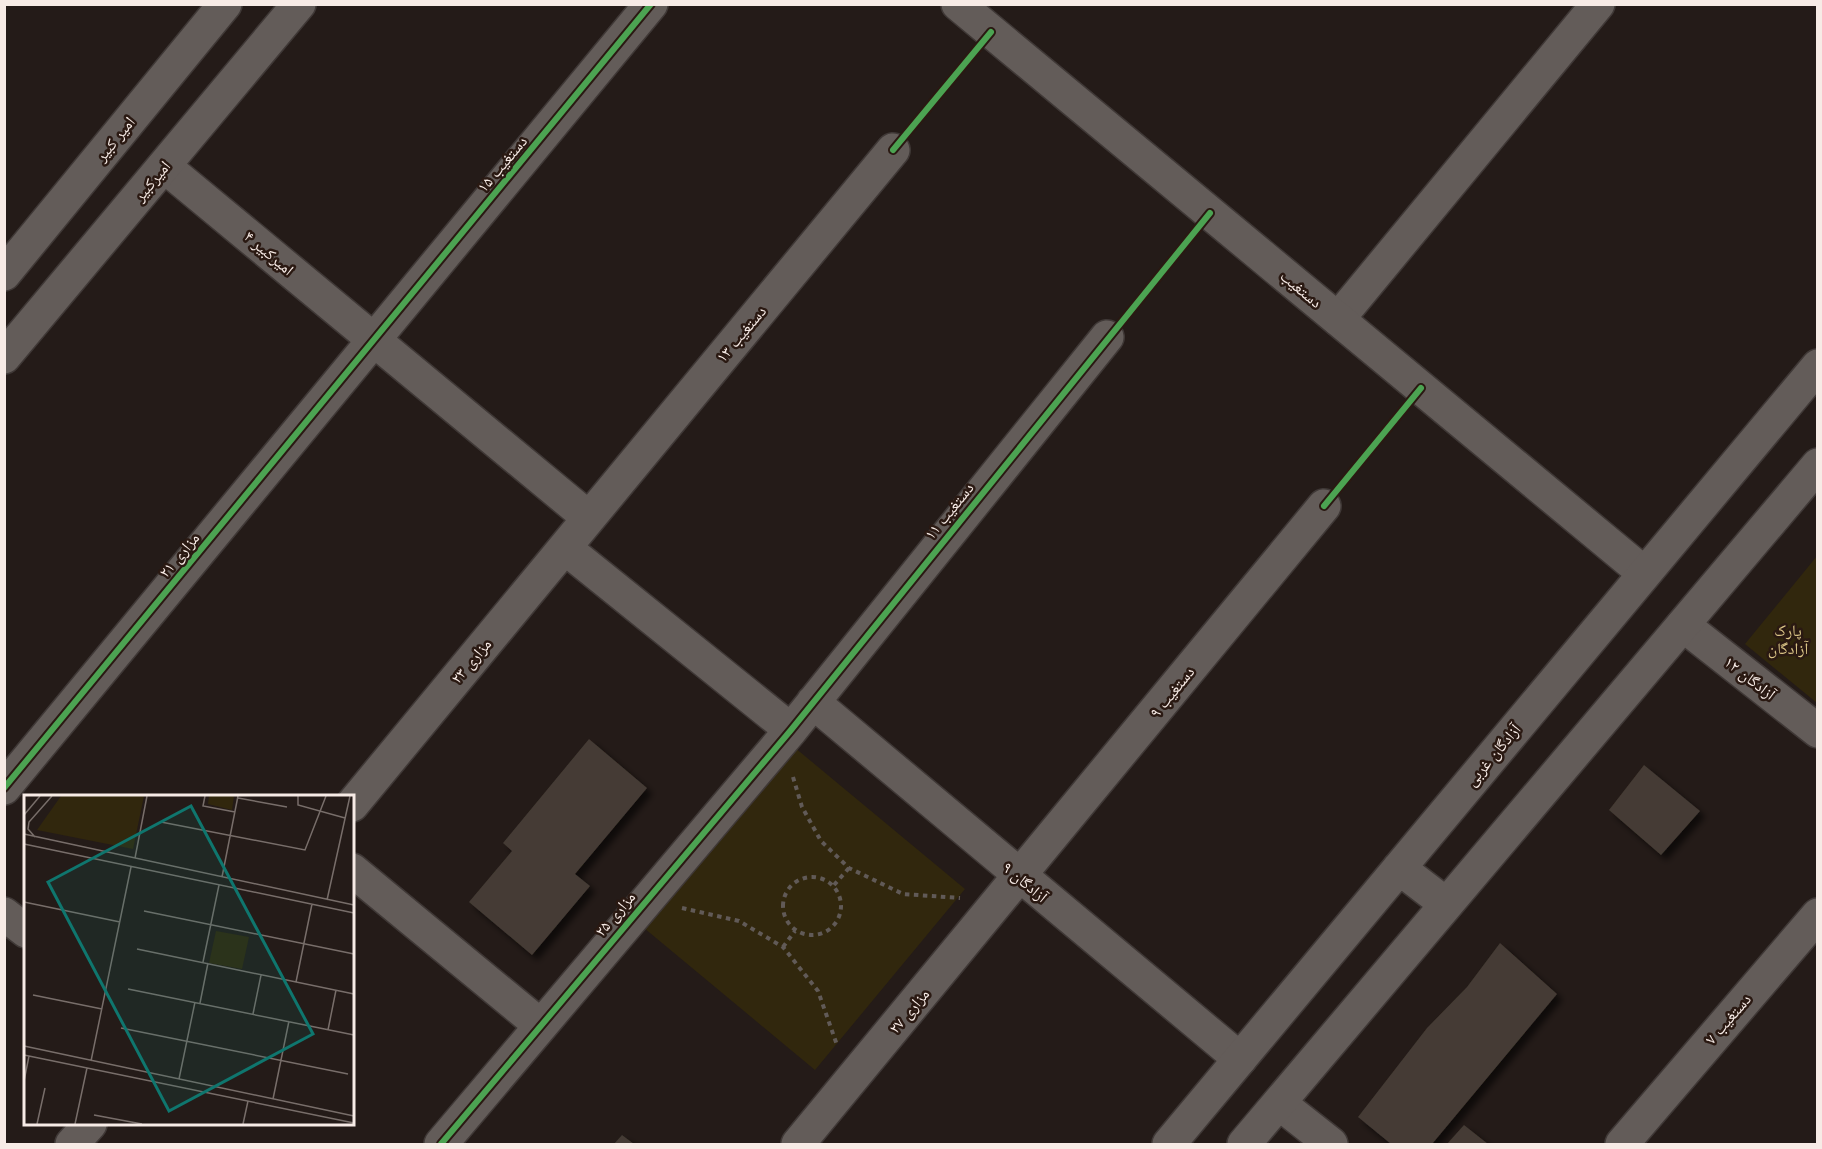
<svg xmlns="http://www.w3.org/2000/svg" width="1822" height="1149" viewBox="0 0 1822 1149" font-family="Jost,'Noto Naskh Arabic',sans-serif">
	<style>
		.green { fill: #31270d }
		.building { fill: #443b34; filter: url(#shadow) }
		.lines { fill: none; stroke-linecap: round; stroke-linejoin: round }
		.minor-casing { stroke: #3f3836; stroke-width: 36 }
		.tertiary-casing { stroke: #3f3836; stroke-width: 36 }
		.secondary-casing { stroke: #3f3836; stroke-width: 36 }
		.path { stroke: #615a57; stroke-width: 4; stroke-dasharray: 4.5 4.5; stroke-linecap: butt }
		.minor { stroke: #635c59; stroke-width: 33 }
		.tertiary { stroke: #635c59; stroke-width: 33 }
		.secondary { stroke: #635c59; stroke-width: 33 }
		.cycleway-casing { stroke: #2a1912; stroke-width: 10 }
		.cycleway { stroke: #4ca352; stroke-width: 6 }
		.labels { text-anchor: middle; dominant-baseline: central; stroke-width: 5; stroke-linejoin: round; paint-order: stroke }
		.street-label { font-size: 16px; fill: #f7ebe6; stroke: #2a1912 }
		.park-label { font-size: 16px; fill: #dbc587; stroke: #2a1912 }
		.inset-road { fill: none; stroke: #786e6a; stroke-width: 1.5 }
		.view { fill: #0f766e; fill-opacity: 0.15; stroke: #0f766e; stroke-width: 3 }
		.inset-edge { fill: none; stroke: #f7ebe6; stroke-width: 3 }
	</style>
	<defs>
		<filter id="shadow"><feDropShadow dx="5.5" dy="5.5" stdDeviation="3" flood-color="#0009"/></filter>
	</defs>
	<rect width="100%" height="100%" fill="#241b18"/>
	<!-- green -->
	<path class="green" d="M1817 556V703L1745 644Z
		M788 742 965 889 815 1070 638 923Z"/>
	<!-- building -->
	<path class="building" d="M589 739 647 788 575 874 590 886 532 955 469 902 512 851 503 843Z
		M1644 765 1700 811 1661 855 1609 810Z
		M1500 943 1557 994 1432 1144H1391L1358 1117 1427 1028 1467 987Z
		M1464 1125 1488 1144H1447Z
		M622 1135 634 1144H614Z"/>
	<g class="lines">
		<!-- minor casing -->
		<g class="minor-casing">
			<path id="minor" d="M164 166 589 518
				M1338 319 1598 4
				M565 548 791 730
				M1683 625 1818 731
				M813 702 1240 1059
				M4 788 651 4
				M352 805 893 150
				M352 870 540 1025
				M4 914 26 931
				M1279 1103 1331 1144
				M72 1144 90 1124
				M441 1144 791 730 1107 337
				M798 1144 1324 506
				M1622 1144 1818 915"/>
		</g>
		<!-- tertiary casing -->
		<g class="tertiary-casing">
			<path id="tertiary" d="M958 4 1644 573
				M4 274 225 4
				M4 357 299 4"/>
		</g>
		<!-- secondary casing -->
		<g class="secondary-casing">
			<path id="secondary" d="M1399 868 1446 904
				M1169 1144 1818 366
				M1244 1144 1818 465"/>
		</g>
		<!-- path -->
		<path class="path" d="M793 777 802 807 821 841 849 868 903 894 960 898
			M783 906a29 29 0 1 1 58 0a29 29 0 1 1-58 0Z
			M834 885 849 868
			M682 908 739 921 783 947 818 991 837 1045
			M783 947 795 931"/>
		<!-- minor -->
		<use href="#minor" class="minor"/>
		<!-- tertiary -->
		<use href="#tertiary" class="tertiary"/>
		<!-- secondary -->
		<use href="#secondary" class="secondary"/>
		<!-- cycleway casing -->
		<g class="cycleway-casing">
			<path id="cycleway" d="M893 150 991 32
				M1324 506 1421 388
				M4 788 651 4
				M441 1144 791 730 1210 213"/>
		</g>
		<!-- cycleway -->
		<use href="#cycleway" class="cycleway"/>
	</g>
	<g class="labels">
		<!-- street labels -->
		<g class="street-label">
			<text transform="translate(115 139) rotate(-51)">امیر کبیر</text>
			<text transform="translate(502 164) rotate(-50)">دستغیب ۱۵</text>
			<text transform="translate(152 181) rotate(-50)">امیرکبیر</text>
			<text transform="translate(269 253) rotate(40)">امیرکبیر ۴</text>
			<text transform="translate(1301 289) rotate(40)">دستغیب</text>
			<text transform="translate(741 334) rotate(-50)">دستغیب ۱۳</text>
			<text transform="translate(949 511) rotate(-51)">دستغیب ۱۱</text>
			<text transform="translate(179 555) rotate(-50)">مزاری ۲۱</text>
			<text transform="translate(471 661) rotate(-50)">مزاری ۲۳</text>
			<text transform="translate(1750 678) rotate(38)">آزادگان ۱۲</text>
			<text transform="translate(1172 692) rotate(-51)">دستغیب ۹</text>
			<text transform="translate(1493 755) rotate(-50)">آزادگان غربی</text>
			<text transform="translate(1025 882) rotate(40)">آزادگان ۹</text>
			<text transform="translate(615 914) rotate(-50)">مزاری ۲۵</text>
			<text transform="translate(909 1011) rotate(-50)">مزاری ۲۷</text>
			<text transform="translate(1728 1019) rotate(-49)">دستغیب ۷</text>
		</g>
		<!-- park labels -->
		<g class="park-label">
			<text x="1788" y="630">پارک<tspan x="1788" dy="18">آزادگان</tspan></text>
		</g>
	</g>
	<!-- overview -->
	<g transform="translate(24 795)">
		<rect width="330" height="330" fill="#241b18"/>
		<path d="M37 1H120L109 54 13 35ZM185 1H210L208 15 184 9ZM192 136 225 142 218 174 185 168Z" fill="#31270d"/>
		<path class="inset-road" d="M181 1 179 11 211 17M274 1V10L321 23M214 3 263 12M0 20 16 1M137 27 281 55 302 1M0 39 330 110M11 42 4 34 5 27 28 1M0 49 330 118M111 63 123 1M198 82 214 1M303 105 326 1M0 107 96 127M120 116 330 159M113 154 330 199M179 167 195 90M272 187 288 109M104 194 330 240M9 200 78 214M176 208 184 168M229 219 237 180M97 233 324 279M304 235 312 195M0 251 330 321M0 260 330 328M67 266 107 72M155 284 171 207M0 286 5 261M249 304 265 226M70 320 118 329M13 329 21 293M51 329 63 273M219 329 224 306"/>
		<path class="view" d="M167 11 289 239 145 316 24 87Z"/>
		<rect width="330" height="330" class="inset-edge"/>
	</g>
	<!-- border -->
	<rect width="1822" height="1149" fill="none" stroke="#f7ebe6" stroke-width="12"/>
</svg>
